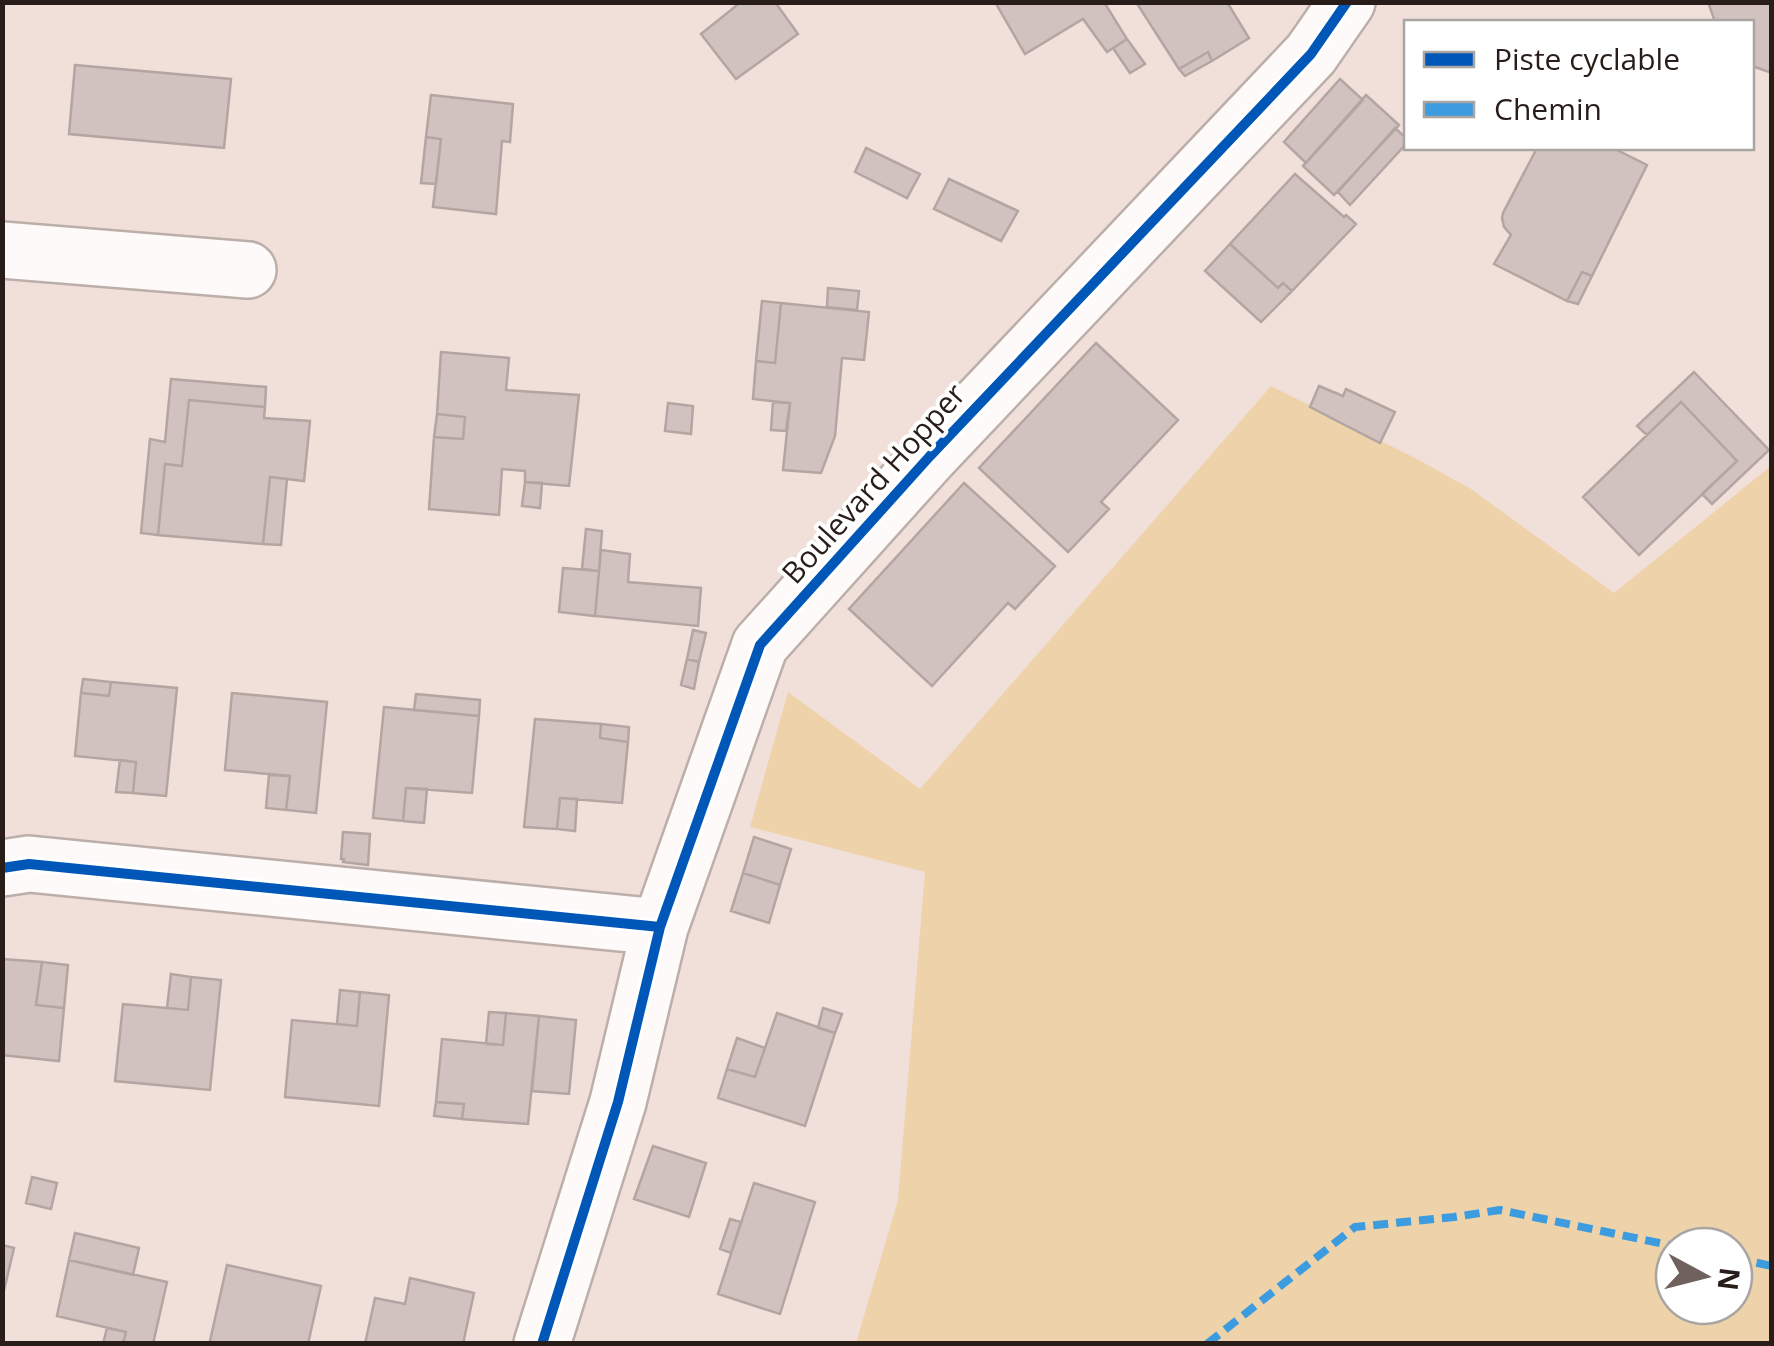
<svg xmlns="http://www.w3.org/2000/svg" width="1774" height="1346" viewBox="0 0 1774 1346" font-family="'Open Sans',sans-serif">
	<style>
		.green { fill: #eed2a9; fill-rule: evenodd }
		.building { fill: #d1c2c0; stroke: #b3a5a2; stroke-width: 2.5 }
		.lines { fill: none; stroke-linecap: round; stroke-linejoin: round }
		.minor-casing { stroke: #bcaea9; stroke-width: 60 }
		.minor { stroke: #fdfaf9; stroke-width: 55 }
		.quiet { stroke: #3d9bdf; stroke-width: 8; stroke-dasharray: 15 8; stroke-linecap: butt }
		.cycleway-casing { stroke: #fff; stroke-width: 16 }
		.cycleway { stroke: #0057b8; stroke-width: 10 }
		.labels { text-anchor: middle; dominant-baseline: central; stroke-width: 8; stroke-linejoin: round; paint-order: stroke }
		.street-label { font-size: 30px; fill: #291d19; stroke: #fff }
	</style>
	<rect width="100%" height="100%" fill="#f1dfd9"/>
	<!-- green -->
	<path class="green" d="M1271 386 1417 459 1471 489 1614 593 1771 466V1343H856L898 1200 925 872 750 827 788 692 920 789ZM1674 1246H1734V1306H1674Z"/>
	<!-- building -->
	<path class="building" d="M741 2H775L798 34 736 79 701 34Z
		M995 2H1104L1127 39 1107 52 1083 19 1025 54Z
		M1136 2H1227L1249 38 1212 61 1208 52 1179 69Z
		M1708 2H1772V73L1752 66V22H1715Z
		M1127 39 1145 64 1130 73 1113 48Z
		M1208 52 1212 61 1185 76 1179 69Z
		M75 65 231 79 224 148 69 134Z
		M1340 79 1363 100 1306 163 1284 142Z
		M431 95 513 104 510 142 502 141 496 214 433 207 441 139 426 137Z
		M1366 95 1399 125 1334 195 1303 166Z
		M1395 128 1406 138V144L1350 205 1338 192Z
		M426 137 441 139 436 184 421 183Z
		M866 148 920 174 907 198 855 172Z
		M1537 148H1613L1647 165 1592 276 1582 272 1567 301 1494 264 1511 235 1504 227 1502 218 1503 213Z
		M1295 174 1344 217 1346 215 1356 224 1292 291 1283 283 1278 288 1230 244Z
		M949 179 1018 211 1001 241 934 209Z
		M1230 244 1278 288 1283 283 1292 291 1261 322 1205 271Z
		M1582 272 1592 276 1578 304 1567 301Z
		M828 288 859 291 857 310 827 307Z
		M762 301 781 303 775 363 756 361Z
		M781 303 869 312 864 360 842 358 835 436 821 473 783 470 790 403 753 399 756 361 775 363Z
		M1096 343 1178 420 1101 502 1109 509 1068 552 979 468Z
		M441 352 509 358 506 390 579 395 569 486 525 482V471L502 469 499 515 429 509 434 437 463 439 465 417 437 414Z
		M1694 372 1769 450 1712 504 1702 494 1737 461 1681 402 1647 435 1637 426Z
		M171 379 266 387 265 407 189 400 182 466 165 464 158 535 141 533 150 439 165 442Z
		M1319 386 1343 396 1346 389 1395 412 1380 443 1310 407Z
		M189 400 265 407 264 418 310 421 304 481 270 477 263 544 158 535 165 464 182 466Z
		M773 402 790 403 786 431 771 430Z
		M1681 402 1737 461 1639 555 1583 497Z
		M668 403 693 406 691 434 665 431Z
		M437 414 465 417 463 439 434 437Z
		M270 477 287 479 281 545 263 544Z
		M525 482 542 483 540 508 522 506Z
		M964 483 1055 566 1015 609 1008 603 932 686 849 609Z
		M586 529 602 531 599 571 582 569Z
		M601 550 630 554 628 582 701 588 698 626 595 616Z
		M563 568 599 571 595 616 559 612Z
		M693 630 706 633 699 662 687 659Z
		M687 659 699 662 694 689 681 685Z
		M83 679 111 682 109 696 81 693Z
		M111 682 177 688 166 796 133 793 136 762 75 756 81 693 109 696Z
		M232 693 327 702 316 813 286 810 290 776 225 770Z
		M416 694 480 700 479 716 414 710Z
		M384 707 479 716 472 793 406 788 403 821 373 818Z
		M535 719 601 724 600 738 628 742 622 803 560 798 557 829 524 827Z
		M601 724 629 727 628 742 600 738Z
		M120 760 136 762 133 793 116 792Z
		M269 775 290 776 286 810 266 808Z
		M406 788 427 789 424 823 403 821Z
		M560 798 577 799 575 831 557 829Z
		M343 832 370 834 368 865 343 862 344 859H341Z
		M754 837 791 849 780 885 743 873Z
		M743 873 780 885 769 923 731 911Z
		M2 959 42 962 36 1005 64 1008 59 1061 2 1055Z
		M42 962 68 965 64 1008 36 1005Z
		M171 974 191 977 188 1010 167 1008Z
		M191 977 221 980 210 1090 115 1081 123 1004 188 1010Z
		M340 990 360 992 357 1026 337 1024Z
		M360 992 389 995 379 1106 285 1097 292 1020 357 1026Z
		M823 1008 842 1014 835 1033 818 1028Z
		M489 1012 506 1013 503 1045 486 1044Z
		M506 1013 539 1016 528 1124 462 1119 464 1104 436 1102 442 1039 503 1045Z
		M777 1013 835 1033 805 1126 718 1098 727 1069 755 1077Z
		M539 1016 576 1020 569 1094 532 1091Z
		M737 1038 765 1048 755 1077 727 1069Z
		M436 1102 464 1104 462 1119 434 1116Z
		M653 1146 706 1163 689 1217 634 1199Z
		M32 1177 57 1183 51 1209 26 1203Z
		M754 1183 815 1202 780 1314 718 1294Z
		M730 1219 741 1222 731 1253 720 1249Z
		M75 1233 139 1248 133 1275 69 1260Z
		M2 1245 14 1248 2 1299Z
		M69 1260 167 1282 153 1344H123L126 1332 57 1316Z
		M227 1265 321 1286 308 1344H220L210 1341Z
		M410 1278 474 1293 463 1344H365L375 1298 405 1304Z
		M107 1328 126 1332 123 1344H103Z"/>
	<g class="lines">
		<!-- minor casing -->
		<g class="minor-casing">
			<path id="minor" d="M2 250 248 270
				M2 868 29 864 660 927
				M542 1344 618 1102 660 927 760 645 930 456 1311 54 1347 2"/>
		</g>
		<!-- minor -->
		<use href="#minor" class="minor"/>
		<!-- quiet -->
		<path class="quiet" d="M1734 1258 1772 1266
			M1207 1344 1355 1227 1454 1217 1500 1210 1674 1246"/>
		<!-- cycleway casing -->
		<g class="cycleway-casing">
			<path id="cycleway" d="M2 868 29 864 660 927
				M542 1344 618 1102 660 927 760 645 930 456 1311 54 1347 2"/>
		</g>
		<!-- cycleway -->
		<use href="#cycleway" class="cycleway"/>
	</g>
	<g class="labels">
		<!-- street labels -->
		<g class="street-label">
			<text transform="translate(873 483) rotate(-48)">Boulevard Hopper</text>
		</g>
	</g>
	<!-- border -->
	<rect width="1774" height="1346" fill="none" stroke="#291d19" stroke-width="10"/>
	<!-- legend -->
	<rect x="1404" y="20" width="350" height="130" fill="#ffffff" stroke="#a9a5a3" stroke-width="2.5"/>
	<rect x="1424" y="52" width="50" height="15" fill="#0057b8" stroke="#a9a5a3" stroke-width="2.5"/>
	<text x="1494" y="70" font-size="30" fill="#291d19">Piste cyclable</text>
	<rect x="1424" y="102" width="50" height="15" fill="#3d9bdf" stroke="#a9a5a3" stroke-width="2.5"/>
	<text x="1494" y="120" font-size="30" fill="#291d19">Chemin</text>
	<!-- north arrow -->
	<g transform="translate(1704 1276) rotate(97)"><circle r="48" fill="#ffffff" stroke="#a9a5a3" stroke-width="2.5"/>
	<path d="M0-8L18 38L0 25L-18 38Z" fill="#6f615c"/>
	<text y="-15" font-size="28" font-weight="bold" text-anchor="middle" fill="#291d19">N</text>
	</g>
</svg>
